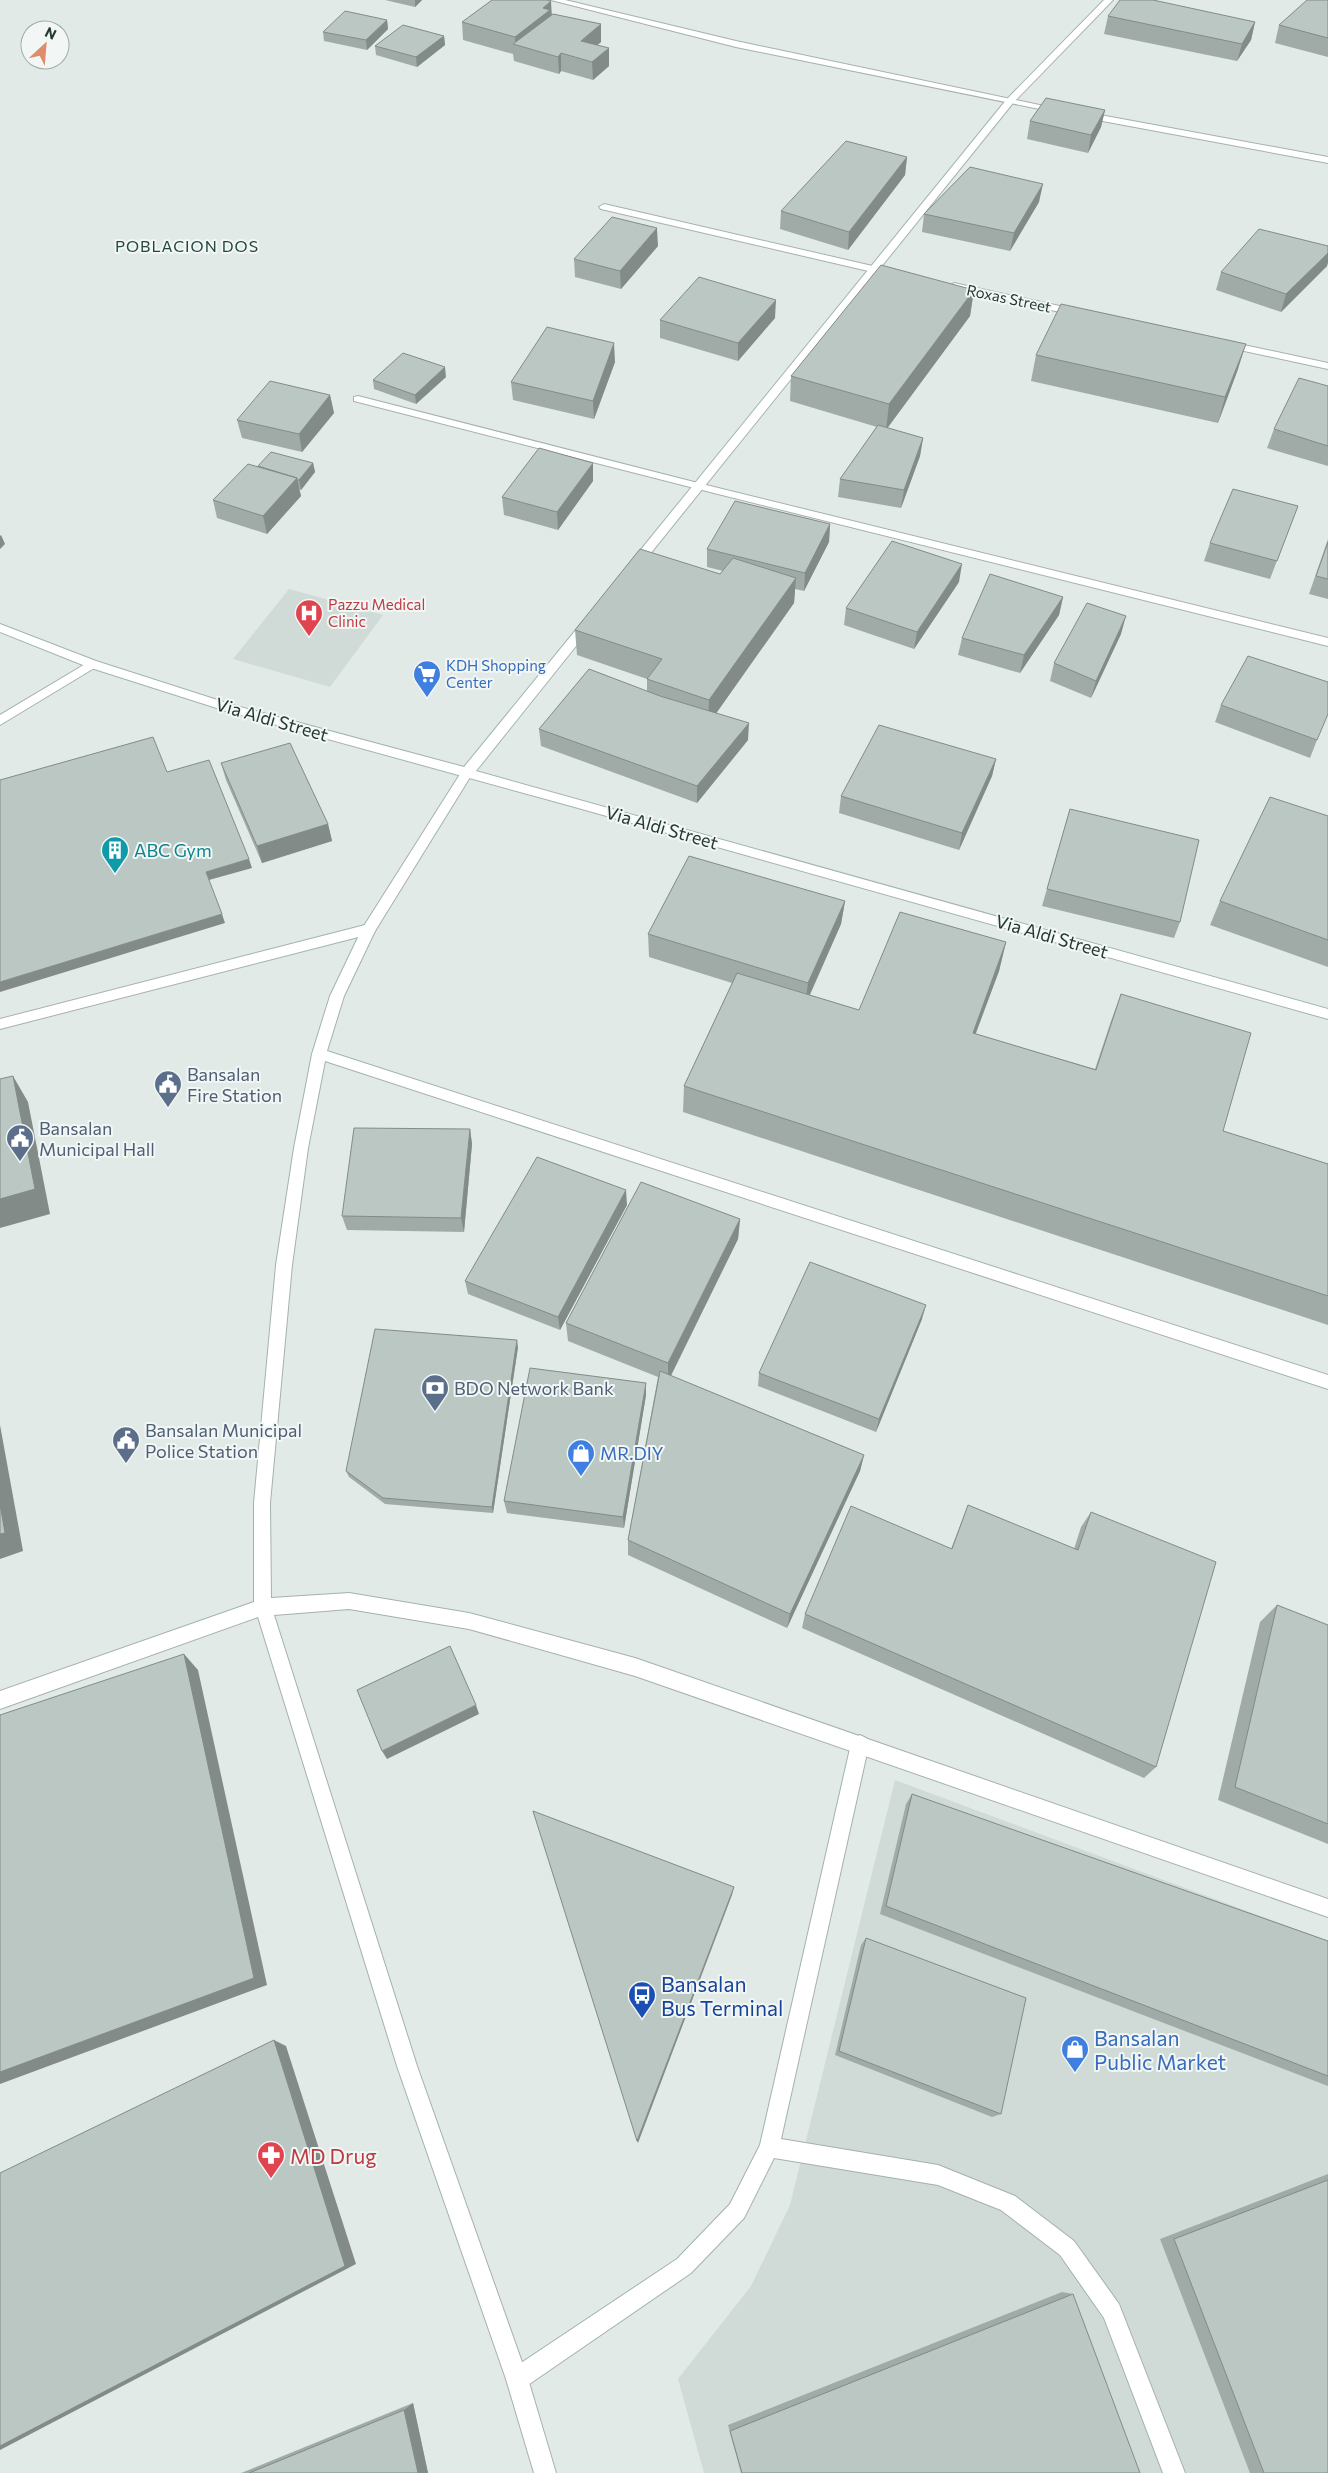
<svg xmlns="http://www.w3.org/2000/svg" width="1328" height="2473" viewBox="0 0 1328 2473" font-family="Commissioner,sans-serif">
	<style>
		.built { fill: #d0dad6 }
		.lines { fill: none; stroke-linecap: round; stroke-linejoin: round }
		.lane-casing { stroke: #a5b1ae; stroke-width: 2 }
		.street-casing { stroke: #a5b1ae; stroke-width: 2 }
		.secondary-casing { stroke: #a2b4ae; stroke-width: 2 }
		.lane { fill: #fff; fill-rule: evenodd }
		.street { fill: #fff; fill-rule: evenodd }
		.secondary { fill: #fff; fill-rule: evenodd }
		.wall { fill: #a0aba8 }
		.shaded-wall { fill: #828b88 }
		.building { fill: #bac7c3; stroke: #828b88 }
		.labels { text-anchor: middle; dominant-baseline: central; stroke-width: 4; stroke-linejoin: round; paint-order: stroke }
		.far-street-label { font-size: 15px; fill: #243934; stroke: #f2f7f5 }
		.far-health-label { font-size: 15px; fill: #be3a42; stroke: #f2f7f5; text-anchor: start }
		.far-shop-label { font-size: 15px; fill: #366cbe; stroke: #f2f7f5; text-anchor: start }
		.far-quarter-label { font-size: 16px; letter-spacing: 1px; fill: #234840; stroke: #f2f7f5 }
		.street-label { font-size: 18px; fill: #243934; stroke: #f2f7f5 }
		.culture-label { font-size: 18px; fill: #0d838f; stroke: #f2f7f5; text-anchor: start }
		.service-label { font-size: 18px; fill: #4e5e75; stroke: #f2f7f5; text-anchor: start }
		.shop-label { font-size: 18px; fill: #366cbe; stroke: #f2f7f5; text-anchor: start }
		.near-transit-label { font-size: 21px; fill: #164399; stroke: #f2f7f5; text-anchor: start }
		.near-shop-label { font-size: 21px; fill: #366cbe; stroke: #f2f7f5; text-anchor: start }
		.near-health-label { font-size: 21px; fill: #be3a42; stroke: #f2f7f5; text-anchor: start }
	</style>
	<rect width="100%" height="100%" fill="#e2eae7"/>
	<!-- built -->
	<path class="built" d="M289 589 383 615 330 687 233 659Z
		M895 1780 1328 1941V2473H704L678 2379 751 2286 790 2205Z"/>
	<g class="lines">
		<!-- lane casing -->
		<g class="lane-casing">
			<path id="lane" d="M369 924 376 929 374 933 0 1029V1019Z
				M860 1735 866 1738 869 1744 781 2139 938 2165 1015 2196 1074 2241 1119 2304 1185 2473H1163L1104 2318 1060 2255 1001 2210 938 2185 774 2158 744 2218 691 2273 525 2387 517 2390 509 2387 506 2379 509 2371 677 2259 730 2204 760 2145 851 1744 854 1738Z"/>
		</g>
		<!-- street casing -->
		<g class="street-casing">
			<path id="street" d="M551 0H565L736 41 1063 110 1059 113 736 47Z
				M1084 112 1328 157V163L1081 117 1080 115Z
				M604 204 890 270 895 273 890 276 601 209 599 207Z
				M954 283 1078 310 1083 313 1078 316 951 288 949 286Z
				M1225 341 1328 363V369L1221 346V342Z
				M358 396 698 483 1328 638V646L698 489 354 401V397Z
				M92 660 98 664 96 667 0 725V715Z
				M466 770 472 774 375 931 344 996 327 1051 1328 1375V1389L325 1061 308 1148 292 1265 270 1503 271 1598 349 1593 469 1613 635 1658 1328 1899V1917L635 1676 469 1629 349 1609 274 1615 417 2066 528 2379 556 2473H534L506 2379 397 2066 258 1617 0 1709V1691L254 1602V1503L276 1265 294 1148 312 1054 330 996 362 929 462 771Z"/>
		</g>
		<!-- secondary casing -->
		<g class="secondary-casing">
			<path id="secondary" d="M1104 0H1113L1013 103 638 569H630V563L1007 99Z
				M588 619 592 620V626L476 771 1328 1009V1019L571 806 226 711 88 667 0 632V624L96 661 233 705 464 767 584 620Z"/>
		</g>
		<!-- lane -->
		<use href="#lane" class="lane"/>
		<!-- street -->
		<use href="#street" class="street"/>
		<!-- secondary -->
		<use href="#secondary" class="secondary"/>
	</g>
	<!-- wall -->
	<path class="wall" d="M385 0H422L415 7Z
		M1328 0V57L1275 43 1279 25Z
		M552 14 601 24V42L597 45 609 66 593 80 561 71 559 74 514 61 513 54 463 40 462 22Z
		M1108 16 1255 22 1251 40 1237 61 1104 34Z
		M387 20 388 29 367 50 324 41 323 32Z
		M444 36 445 45 417 67 376 55 375 46Z
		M1105 110 1101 127 1088 153 1027 139 1030 121Z
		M907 157 905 175 848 250 780 229 781 211Z
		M1039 202 1010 251 922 232 924 214Z
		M658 246 621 289 575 277 574 259Z
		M1327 266 1281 312 1216 290 1221 272Z
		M974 290 970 316 887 428 923 438 920 456 901 508 838 497 840 479 877 427 790 401 791 376Z
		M775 318 738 361 660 338V320Z
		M1036 355 1238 369 1218 423 1031 381Z
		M615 362 594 419 513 400 511 382Z
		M446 377 416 404 374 389 373 380Z
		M1328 386V466L1267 448 1274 429Z
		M330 395 334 413 302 452 242 438 237 420Z
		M313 463 315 472 301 490 299 489 301 496 267 534 217 518 213 500 258 466Z
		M593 481 558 530 504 515 502 497Z
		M1298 506 1270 579 1204 561 1210 543Z
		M830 524 829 542 804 591 795 589 794 603 716 713 748 740 697 803 541 746 539 729 647 691V679L577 655 575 630 720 574 723 571 707 567V549Z
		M1328 539V599L1309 594Z
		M959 582 914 649 844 625 846 608Z
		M1063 597 1059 615 1020 673 958 655 962 638Z
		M1121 634 1091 698 1050 681 1054 663Z
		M1221 705 1317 740 1310 758 1215 722Z
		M996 759 992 776 959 850 839 813 841 796Z
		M221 763 328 824 332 841 262 863 226 780Z
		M1070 809 1180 922 1174 938 1042 906Z
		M1328 816V967L1210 925 1220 901Z
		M845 901 841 924 810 995 859 1010 1006 942 999 971 975 1034 1095 1069 1111 1021 1121 994 1223 1131 1328 1164V1325L683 1112 684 1086 732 983 649 957 648 934Z
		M470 1129 472 1144 464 1232 347 1230 342 1216Z
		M627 1205 560 1330 468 1294 465 1281Z
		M740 1219 738 1239 671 1376 864 1455 860 1471 787 1628 628 1555V1540L658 1377 568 1341 566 1323Z
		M922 1319 876 1432 758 1386 759 1373Z
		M518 1347 493 1513 385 1504 349 1477 346 1471Z
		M646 1395 624 1528 507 1513 504 1501Z
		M968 1505 1074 1549 1081 1527 1091 1512 1156 1767 1144 1778 802 1628 805 1614 951 1549Z
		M1277 1605 1328 1625V1844L1218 1800 1260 1622Z
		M912 1794 1328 1941V2086L880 1914 906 1804Z
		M866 1938 1001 2114 992 2117 835 2055 861 1945Z
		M1328 2174V2473H1250L1160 2239Z
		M1062 2292 1073 2294 741 2473 728 2425Z
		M413 2403 428 2473H241Z"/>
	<!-- shaded-wall -->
	<path class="shaded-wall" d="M415 0H422L415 7Z
		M551 1 552 19 515 44V37L543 8Z
		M387 20 388 29 367 50 366 40Z
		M1255 22 1251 40 1237 61 1242 44Z
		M601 24V42L582 58 581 41Z
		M444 36 445 45 417 67 416 57Z
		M609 48V66L593 80 592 62Z
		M561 53V71L559 74 558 57Z
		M1105 110 1101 127 1088 153 1091 135Z
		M907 157 905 175 848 250 849 232Z
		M1043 184 1039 202 1010 251 1014 233Z
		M657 228 658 246 621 289 620 271Z
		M1328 253V263L1327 266 1281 312 1286 294Z
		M974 290 970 316 886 430 889 404Z
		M776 300 775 318 738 361V343Z
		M614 343 615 362 594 419 593 401Z
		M1246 344 1238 369 1218 423 1225 397Z
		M445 367 446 377 416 404 415 395Z
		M330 395 334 413 302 452 299 434Z
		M923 438 920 456 901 508 904 490Z
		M313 463 315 472 301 490 299 480Z
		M593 463V481L558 530 557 512Z
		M297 478 301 496 267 534 263 516Z
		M830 524 829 542 804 591 805 573Z
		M1 535 5 544 0 549V536Z
		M962 564 959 582 914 649 917 632Z
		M796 578 794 603 708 725 709 700Z
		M1063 597 1059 615 1020 673 1024 655Z
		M1126 616 1121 634 1091 698 1096 681Z
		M749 723 748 740 697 803V786Z
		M996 759 992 776 959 850 962 833Z
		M328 824 332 841 262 863 257 846Z
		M249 859 252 868 209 880 206 872Z
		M845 901 841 924 805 1005 808 983Z
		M222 914 225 923 0 992V982Z
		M1006 942 999 971 966 1060 973 1033Z
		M13 1076 28 1102 50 1214 0 1228V1199Z
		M470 1129 472 1144 464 1232 461 1218Z
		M626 1190 627 1205 560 1330 558 1317Z
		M740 1219 738 1239 668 1381V1363Z
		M926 1305 922 1319 876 1432 879 1419Z
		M517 1340 518 1347 493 1513 492 1507Z
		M646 1383V1395L624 1528 623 1517Z
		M0 1425 23 1551 0 1559Z
		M864 1455 860 1471 787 1628 790 1614Z
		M184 1654 198 1670 267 1985 0 2084V2072Z
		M476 1705 479 1714 387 1759 382 1751Z
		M734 1887 732 1895 638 2143 637 2141Z
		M274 2040 286 2046 356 2264 0 2450V2446Z
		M413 2403 428 2473H418L404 2410Z"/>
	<!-- building -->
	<path class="building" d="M492 0H547L551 1 543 8 550 10 515 37 462 22Z
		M1120 0H1153L1255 22 1242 44 1108 16Z
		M1307 0H1328V38L1279 25Z
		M345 11 387 20 366 40 323 32Z
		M553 14 601 24 581 41 609 48 592 62 561 53 558 57 513 44Z
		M403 25 444 36 416 57 375 46Z
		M1046 98 1105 110 1091 135 1030 121Z
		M846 141 907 157 849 232 781 211Z
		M970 167 1043 184 1014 233 924 214Z
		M612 217 657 228 620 271 574 259Z
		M1259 229 1328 246V253L1286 294 1221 272Z
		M881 265 974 290 889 404 791 376Z
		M699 277 776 300 738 343 660 320Z
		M1061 304 1246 344 1225 397 1036 355Z
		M547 327 614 343 593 401 511 382Z
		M403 353 445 367 415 395 373 380Z
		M1299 378 1328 386V446L1274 429Z
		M270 381 330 395 299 434 237 420Z
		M878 425 923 438 904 490 840 479Z
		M539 448 593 463 557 512 502 497Z
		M271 452 313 463 299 480H297V478L258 466Z
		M248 464 297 478 263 516 213 500Z
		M1233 489 1298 506 1277 561 1210 543Z
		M735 501 830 524 805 573 707 549Z
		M892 541 962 564 917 632 846 608Z
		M1328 542V579L1316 576Z
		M640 549 720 574 733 558 796 578 709 700 647 679 662 659 575 630Z
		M990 574 1063 597 1024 655 962 638Z
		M1087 603 1126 616 1096 681 1054 663Z
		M1248 656 1328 682V714L1317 740 1221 705Z
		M589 669 660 696 749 723 697 786 539 729Z
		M879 725 996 759 962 833 841 796Z
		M153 737 167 772 209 760 249 859 206 872 222 914 0 982V780Z
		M290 743 328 824 257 846 221 763Z
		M1270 797 1328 816V940L1220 901Z
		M1070 809 1199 840 1180 922 1047 889Z
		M689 856 845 901 808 983 648 934Z
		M900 912 1006 942 973 1033 1096 1070 1121 994 1251 1033 1223 1131 1328 1164V1296L684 1086 737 973 859 1010Z
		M13 1076 35 1189 0 1199V1079Z
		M354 1128 470 1129 461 1218 342 1216Z
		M537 1157 626 1190 558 1317 465 1281Z
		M641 1182 740 1219 668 1363 566 1323Z
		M810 1262 926 1305 879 1419 759 1373Z
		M375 1329 517 1340 492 1507 383 1498 346 1471Z
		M530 1368 646 1383 623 1517 504 1501Z
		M660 1371 864 1455 790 1614 628 1540Z
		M0 1504 5 1533 0 1534Z
		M968 1505 1078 1550 1091 1512 1216 1562 1156 1767 805 1614 851 1506 952 1549Z
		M1277 1605 1328 1625V1824L1235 1787Z
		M450 1646 476 1705 382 1751 357 1690Z
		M184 1654 254 1978 0 2072V1715Z
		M912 1794 1328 1941V2076L886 1906Z
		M533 1811 734 1887 637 2141Z
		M866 1938 1026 1998 1001 2114 839 2051Z
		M274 2040 345 2266 0 2446V2173Z
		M1328 2180V2473H1264L1174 2239Z
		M1073 2294 1140 2473H742L730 2431Z
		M404 2410 418 2473H249Z"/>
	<!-- icons -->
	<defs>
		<g id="hospital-pin" transform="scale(1.4375)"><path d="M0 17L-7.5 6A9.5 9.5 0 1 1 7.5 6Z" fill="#e0444e" stroke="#f2f7f5"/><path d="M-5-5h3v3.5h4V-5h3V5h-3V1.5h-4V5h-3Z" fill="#fff"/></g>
		<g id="supermarket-pin" transform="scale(1.4375)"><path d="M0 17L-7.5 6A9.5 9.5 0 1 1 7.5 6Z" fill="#3f7fe0" stroke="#f2f7f5"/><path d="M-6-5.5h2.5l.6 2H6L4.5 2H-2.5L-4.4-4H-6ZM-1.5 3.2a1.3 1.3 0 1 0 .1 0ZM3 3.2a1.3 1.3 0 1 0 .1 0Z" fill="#fff"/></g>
		<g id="building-pin" transform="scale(1.4375)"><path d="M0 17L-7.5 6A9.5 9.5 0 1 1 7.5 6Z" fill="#0f9aa8" stroke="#f2f7f5"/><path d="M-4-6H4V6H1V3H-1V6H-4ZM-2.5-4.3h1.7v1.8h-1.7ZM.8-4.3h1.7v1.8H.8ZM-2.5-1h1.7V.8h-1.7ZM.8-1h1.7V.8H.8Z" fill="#fff"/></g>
		<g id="civic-pin" transform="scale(1.4375)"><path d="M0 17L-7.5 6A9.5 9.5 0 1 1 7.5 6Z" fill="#5c6f8a" stroke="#f2f7f5"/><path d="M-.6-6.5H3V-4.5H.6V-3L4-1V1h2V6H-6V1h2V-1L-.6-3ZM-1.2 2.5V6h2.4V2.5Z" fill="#fff"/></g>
		<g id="bank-pin" transform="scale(1.4375)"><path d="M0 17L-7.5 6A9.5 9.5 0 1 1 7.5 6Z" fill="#5c6f8a" stroke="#f2f7f5"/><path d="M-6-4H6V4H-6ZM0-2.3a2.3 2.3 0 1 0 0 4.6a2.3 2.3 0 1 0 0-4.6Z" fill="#fff"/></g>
		<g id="shop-pin" transform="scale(1.4375)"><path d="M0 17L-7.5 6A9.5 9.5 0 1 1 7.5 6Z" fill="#3f7fe0" stroke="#f2f7f5"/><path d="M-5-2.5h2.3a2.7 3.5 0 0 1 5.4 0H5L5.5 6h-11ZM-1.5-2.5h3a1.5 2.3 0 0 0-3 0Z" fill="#fff"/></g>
		<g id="bus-pin" transform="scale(1.4375)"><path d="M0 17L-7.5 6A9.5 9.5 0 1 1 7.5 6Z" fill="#1a4fb4" stroke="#f2f7f5"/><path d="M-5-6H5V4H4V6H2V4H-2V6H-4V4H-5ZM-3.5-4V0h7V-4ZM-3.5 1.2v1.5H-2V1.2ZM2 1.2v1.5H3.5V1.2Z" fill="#fff"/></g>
		<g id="pharmacy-pin" transform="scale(1.4375)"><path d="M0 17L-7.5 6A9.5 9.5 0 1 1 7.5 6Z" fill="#e0444e" stroke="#f2f7f5"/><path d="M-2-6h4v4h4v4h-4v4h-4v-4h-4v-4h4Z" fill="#fff"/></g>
	</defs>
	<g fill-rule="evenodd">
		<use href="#hospital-pin" x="309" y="613"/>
		<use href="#supermarket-pin" x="427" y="674"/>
		<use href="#building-pin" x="115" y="850"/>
		<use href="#civic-pin" x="168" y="1084"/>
		<use href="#civic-pin" x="20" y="1138"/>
		<use href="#bank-pin" x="435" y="1388"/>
		<use href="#civic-pin" x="126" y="1440"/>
		<use href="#shop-pin" x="581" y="1453"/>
		<use href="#bus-pin" x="642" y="1995"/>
		<use href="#shop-pin" x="1075" y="2049"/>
		<use href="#pharmacy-pin" x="271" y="2155"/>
	</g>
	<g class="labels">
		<!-- far-street labels -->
		<g class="far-street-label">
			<text transform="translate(1009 298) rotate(12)">Roxas Street</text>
		</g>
		<!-- far-health labels -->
		<g class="far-health-label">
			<text x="328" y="604">Pazzu Medical<tspan x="328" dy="17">Clinic</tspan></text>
		</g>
		<!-- far-shop labels -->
		<g class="far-shop-label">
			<text x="446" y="665">KDH Shopping<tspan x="446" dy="17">Center</tspan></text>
		</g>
		<!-- far-quarter labels -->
		<g class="far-quarter-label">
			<text x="187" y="245">POBLACION DOS</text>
		</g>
		<!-- street labels -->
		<g class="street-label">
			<text transform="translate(272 719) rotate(16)">Via Aldi Street</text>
			<text transform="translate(662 827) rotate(16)">Via Aldi Street</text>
			<text transform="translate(1052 936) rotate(16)">Via Aldi Street</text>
		</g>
		<!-- culture labels -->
		<g class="culture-label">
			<text x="134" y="850">ABC Gym</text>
		</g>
		<!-- service labels -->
		<g class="service-label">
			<text x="187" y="1074">Bansalan<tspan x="187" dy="21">Fire Station</tspan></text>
			<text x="39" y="1128">Bansalan<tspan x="39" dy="21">Municipal Hall</tspan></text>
			<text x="454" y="1388">BDO Network Bank</text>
			<text x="145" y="1430">Bansalan Municipal<tspan x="145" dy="21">Police Station</tspan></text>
		</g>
		<!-- shop labels -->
		<g class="shop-label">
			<text x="600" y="1453">MR.DIY</text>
		</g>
		<!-- near-transit labels -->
		<g class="near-transit-label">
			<text x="661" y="1983">Bansalan<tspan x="661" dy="24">Bus Terminal</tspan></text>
		</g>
		<!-- near-shop labels -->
		<g class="near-shop-label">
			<text x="1094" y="2037">Bansalan<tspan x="1094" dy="24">Public Market</tspan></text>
		</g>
		<!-- near-health labels -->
		<g class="near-health-label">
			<text x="290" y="2155">MD Drug</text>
		</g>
	</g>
	<!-- north arrow -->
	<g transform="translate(45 45) rotate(26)"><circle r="24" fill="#f2f7f5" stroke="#a0aba8"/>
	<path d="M0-4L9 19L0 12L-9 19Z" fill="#e08b6a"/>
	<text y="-8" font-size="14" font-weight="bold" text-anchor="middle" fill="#243934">N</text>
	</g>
</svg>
